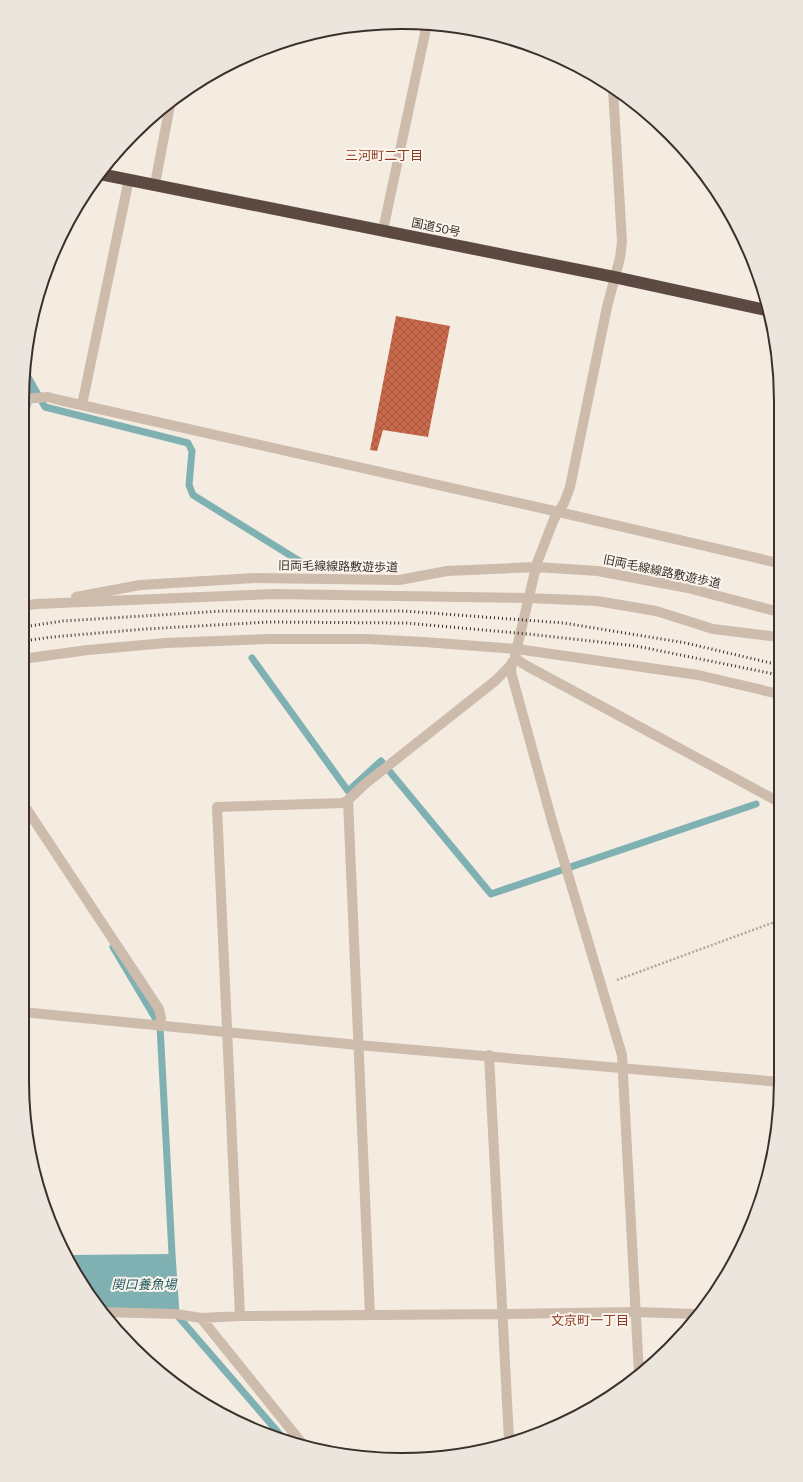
<svg xmlns="http://www.w3.org/2000/svg" width="803" height="1482" viewBox="0 0 803 1482" font-family="Lato,'Noto Sans JP',sans-serif">
	<style>
		.water { fill: #7fb0b2 }
		.lines { fill: none; stroke-linecap: round; stroke-linejoin: round }
		.stream { stroke: #7fb0b2; stroke-width: 7 }
		.building { fill: url(#building-cross-hatch) }
		.path { stroke: #b9a596; stroke-width: 2.5; stroke-dasharray: 2 2; stroke-linecap: butt }
		.minor { stroke: #cdbbac; stroke-width: 10 }
		.highway { stroke: #5c4a42; stroke-width: 12 }
		.rail { stroke: #3b302b; stroke-width: 3; stroke-dasharray: 1 3; stroke-linecap: butt }
		.labels { text-anchor: middle; dominant-baseline: central; stroke-width: 4; stroke-linejoin: round; paint-order: stroke }
		.street-label { font-size: 12px; fill: #3b302b; stroke: #fbf5ee }
		.neighbourhood-label { font-size: 13px; fill: #8c3b22; stroke: #fbf5ee }
		.water-label { font-size: 13px; font-style: italic; fill: #1f5a5e; stroke: #fbf5ee }
		.rim { fill: none; stroke: #3b302b; stroke-width: 2 }
	</style>
	<defs>
		<pattern id="building-cross-hatch" width="8" height="8" patternUnits="userSpaceOnUse"><rect width="8" height="8" fill="#c8694b"/><path d="M0 0l8 8M0 8l8-8" fill="none" stroke="#a4573f"/></pattern>
	</defs>
	<rect width="100%" height="100%" fill="#f4ebe1"/>
	<!-- water -->
	<path class="water" d="M172 1254 176 1314 101 1312 70 1255Z"/>
	<g class="lines">
		<!-- stream -->
		<path class="stream" d="M24 370 45 407 188 443 192 451 189 485 193 495 309 567
			M23 424 32 385
			M252 658 348 791 381 761 491 894 756 804
			M113 947 160 1026 172 1254 176 1314 283 1438"/>
	</g>
	<!-- building -->
	<path class="building" d="M396 316 450 326 428 437 383 430 377 451 370 450Z"/>
	<g class="lines">
		<!-- path -->
		<path class="path" d="M617 980 780 920"/>
		<!-- minor -->
		<path class="minor" d="M613 89 622 242 620 258 607 307 570 487 564 503 554 519 537 563 515 656 519 661 527 666 779 802
			M155 184 171 100
			M383 230 427 24
			M23 399 48 397 59 400 559 512 778 563
			M82 405 129 179
			M23 413 24 409 23 398
			M76 597 140 585 254 578 399 580 447 571 536 567 598 571 688 588 779 612
			M23 606 36 604 274 594 529 598 597 601 656 611 713 629 779 637
			M22 659 88 650 166 643 269 639H367L424 642 517 649 698 675 779 694
			M512 662 511 672 552 821 622 1055 639 1374
			M348 800 370 1315
			M22 802 159 1009 161 1018 160 1026
			M22 1012 358 1045 780 1082
			M489 1055 509 1440
			M101 1312 176 1314 201 1318 240 1316 502 1314 635 1312 695 1314
			M240 1316 217 807 343 803 348 800 365 784 495 681 511 665
			M201 1318 305 1447"/>
		<!-- highway -->
		<path class="highway" d="M100 174 614 277 766 310"/>
		<!-- rail -->
		<path class="rail" d="M23 627 63 621 222 611H404L564 623 686 643 779 665
			M23 641 52 637 145 629 269 622 406 623 528 634 636 646 779 675"/>
	</g>
	<g class="labels">
		<!-- street labels -->
		<g class="street-label">
			<text transform="translate(436 227) rotate(12)">国道50号</text>
			<text transform="translate(338 566) rotate(1)">旧両毛線線路敷遊歩道</text>
			<text transform="translate(662 571) rotate(12)">旧両毛線線路敷遊歩道</text>
		</g>
		<!-- neighbourhood labels -->
		<g class="neighbourhood-label">
			<text x="384" y="155">三河町二丁目</text>
			<text x="590" y="1320">文京町一丁目</text>
		</g>
		<!-- water labels -->
		<g class="water-label">
			<text x="144" y="1284">関口養魚場</text>
		</g>
	</g>
	<!-- crop -->
	<path d="M0 0H803V1482H0ZM401 29H402A372 372 0 0 1 774 401V1081A372 372 0 0 1 402 1453H401A372 372 0 0 1 29 1081V401A372 372 0 0 1 401 29Z" fill="#ece5de" fill-rule="evenodd"/>
	<path class="rim" d="M401 29H402A372 372 0 0 1 774 401V1081A372 372 0 0 1 402 1453H401A372 372 0 0 1 29 1081V401A372 372 0 0 1 401 29Z"/>
</svg>
